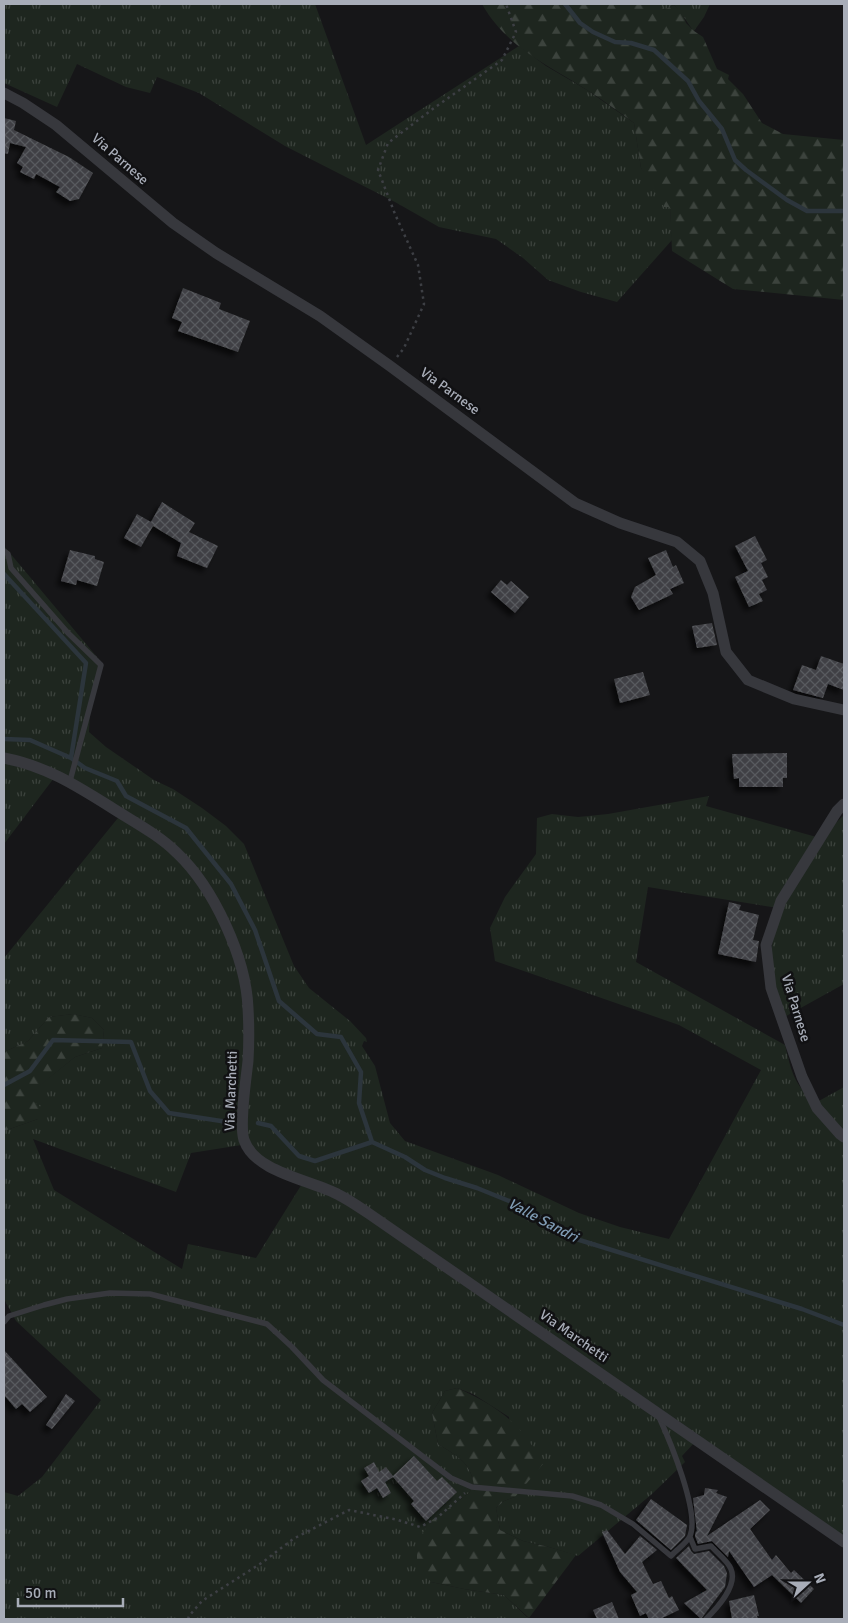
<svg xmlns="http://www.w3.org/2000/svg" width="848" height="1623" viewBox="0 0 848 1623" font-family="Signika,sans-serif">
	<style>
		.grass { fill: url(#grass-tufts); fill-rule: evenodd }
		.forest { fill: url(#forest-firs) }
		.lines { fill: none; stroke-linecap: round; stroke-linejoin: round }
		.stream { stroke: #2c353c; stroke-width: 4.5 }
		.building { fill: url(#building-cross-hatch); filter: url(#shadow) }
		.path { stroke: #3d3f44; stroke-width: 2.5; stroke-dasharray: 2.5 4; stroke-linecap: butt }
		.lane { stroke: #37383d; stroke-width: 5.5 }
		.street { stroke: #37383d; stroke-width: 11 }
		.labels { text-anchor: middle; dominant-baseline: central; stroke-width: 5; stroke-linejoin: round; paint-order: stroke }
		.street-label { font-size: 14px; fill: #a8adb8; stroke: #111113 }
		.water-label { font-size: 15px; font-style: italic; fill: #7f9bb3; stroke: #111113 }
	</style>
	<defs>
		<pattern id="grass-tufts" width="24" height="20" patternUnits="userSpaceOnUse" patternTransform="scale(1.25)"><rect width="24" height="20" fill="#1e261f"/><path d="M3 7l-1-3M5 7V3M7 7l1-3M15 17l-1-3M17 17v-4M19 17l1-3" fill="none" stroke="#3c433d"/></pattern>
		<pattern id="forest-firs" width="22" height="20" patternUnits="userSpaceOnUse" patternTransform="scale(1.25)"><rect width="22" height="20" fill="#1e261f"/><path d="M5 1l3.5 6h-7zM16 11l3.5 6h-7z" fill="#3c433d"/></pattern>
		<pattern id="building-cross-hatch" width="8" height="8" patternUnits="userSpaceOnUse" patternTransform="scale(1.25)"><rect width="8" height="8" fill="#404145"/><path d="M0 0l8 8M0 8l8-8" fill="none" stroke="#595a5e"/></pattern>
		<filter id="shadow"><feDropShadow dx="-4.5" dy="4.5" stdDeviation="2.5" flood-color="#0009"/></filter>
	</defs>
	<rect width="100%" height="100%" fill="#161618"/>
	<!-- grass -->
	<path class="grass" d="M4 4H315L366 145 519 46 546 66 587 90 634 123 641 168 670 207 672 240 617 302 581 292 548 280 523 258 496 239 439 227 395 202 285 146 199 93 157 77 150 93 126 87 77 64 57 107 4 83Z
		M659 4H710L704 17 694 31C686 22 683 13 674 5L664 10Z
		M4 546 102 663 90 713 89 732 106 747 154 780 173 789 202 808 226 826 244 844 294 966 309 988 350 1021 366 1038 367 1042 364 1041 362 1046 375 1066 390 1123 405 1141 498 1175 579 1213 620 1227 669 1239 761 1070 679 1025 495 961 490 928 505 897 536 854 537 818 552 814 578 817 608 814 709 796 706 806 820 838 844 815V984L779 1020 767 978 778 908 648 887 636 962 785 1045C791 1070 794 1087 817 1102L844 1087V1540L695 1442 682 1456 685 1462 652 1494 578 1556 549 1547 523 1541 500 1530 496 1508 504 1501 515 1497 509 1417 473 1394 457 1388 445 1391 432 1413 438 1444C457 1456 471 1462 474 1486L469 1493 432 1520 431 1582 464 1589 504 1595 529 1619H4V1492L18 1496 42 1477 101 1400 16 1321 4 1299V1131L38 1119 26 1096 75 1057 102 1048 104 1030 92 1018 73 1014 49 1017 28 1041 4 1052V958L122 813 57 774 4 844ZM33 1139 176 1192 191 1153 248 1144 266 1163 305 1179 256 1258 188 1244 182 1269 54 1190Z"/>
	<!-- forest -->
	<path class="forest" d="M482 4H659L664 10 674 5 682 12 686 23 694 31 703 37 717 69 729 75 728 79 743 94 762 123 783 134 844 140V300L733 289 672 251 670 207H664L641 168 634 123C619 112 603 100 587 90 547 64 507 48 482 4Z
		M73 1014 92 1018 104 1030 102 1048 75 1057 27 1096 43 1109 38 1119 4 1131V1052L28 1041 49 1017Z
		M457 1388C498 1406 522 1424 543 1464L515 1497 504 1501 496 1508 500 1530 523 1541 549 1547 576 1555 529 1618 504 1595 464 1589 431 1582 417 1564V1541L432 1520 469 1493 474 1486C471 1462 457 1456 438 1444L432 1413 445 1391Z"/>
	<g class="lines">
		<!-- stream -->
		<path class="stream" d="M565 4 580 23 593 32 615 42 631 43 654 50 688 81 699 101 722 129 735 160 746 170 787 200 807 211H844
			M4 574 86 663 71 758
			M4 739 30 740 71 758 85 768 117 781 126 796 186 828 231 884 255 930 279 1001 317 1034 341 1037 361 1072 359 1103 372 1142
			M4 1085 30 1071 53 1040 131 1042 150 1091 169 1113 234 1123
			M258 1123 271 1126 299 1156 315 1161 372 1142 405 1157 425 1170 445 1178 477 1188 524 1207 573 1238 802 1309 844 1325"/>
	</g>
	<!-- building -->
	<path class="building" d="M4 118 16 121 14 130 69 157 93 173 79 199 70 201 56 192 60 187 36 174 34 179 20 172 23 167 17 163 26 147 10 143 8 154 4 153Z
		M183 288 221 303 219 309 250 321 238 352 178 331 182 322 172 318Z
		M162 502 195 523 189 532 218 546 207 568 177 556 181 543 153 526 141 547 124 538 137 514 151 522Z
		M755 536 767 560 761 563 768 577 762 580 767 590 759 594 763 601 749 607 735 577 748 571 735 546Z
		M70 550 95 556V559L104 562 97 586 77 580 76 585 61 581Z
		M666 550 673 567 676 565 684 583 670 589 673 594 639 610 631 597 635 587 656 575 648 558Z
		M501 580 507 585 511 581 529 597 515 613 491 592Z
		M712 623 717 645 697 648 692 626Z
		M821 656 844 664V690L828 684 823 698 793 690 802 665 816 670Z
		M643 672 650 695 620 703 614 679Z
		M787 753V778H783V787H739V778L734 779 732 754Z
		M729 902 741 905 739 910 759 915 753 940 759 941 756 962 718 954Z
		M4 1350 47 1397 30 1412 22 1404 16 1409 4 1395Z
		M66 1394 75 1401 52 1429 46 1425Z
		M414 1456 437 1481 442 1477 457 1492 426 1521 411 1504 414 1501 393 1477 385 1482 391 1493 383 1498 377 1488 369 1493 361 1481 369 1476 364 1468 374 1462 379 1472 386 1467 393 1476Z
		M705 1488 718 1490 716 1493 727 1497 707 1536 760 1500 770 1510 750 1529 772 1560 776 1555 791 1573 794 1570 814 1589 801 1603 772 1575 754 1587 729 1551 728 1557 712 1541 698 1544 695 1536 696 1531 697 1532 693 1498 704 1495Z
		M651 1499 687 1525 685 1536 671 1550 636 1520Z
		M607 1530 625 1554 640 1536 657 1550 642 1562 653 1584 661 1581 669 1598 672 1596 679 1610 660 1619H649L646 1613 640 1616 631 1595 637 1592 620 1572 602 1532Z
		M689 1546 691 1551 694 1554 709 1551 724 1566 727 1573 725 1587 701 1619 684 1603 707 1590 676 1558Z
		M754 1595 759 1616H757L758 1619H732L729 1601Z
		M612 1602 619 1619H597L593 1610Z"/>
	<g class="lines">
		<!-- path -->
		<path class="path" d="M397 357 404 348 424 304 418 265 395 214 378 170 388 143 434 108 502 60 516 32 506 4
			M188 1619 189 1616 202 1601 263 1562 293 1539 349 1510 398 1520 420 1527 437 1518 465 1493"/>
		<!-- lane -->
		<path class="lane" d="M4 551 8 554 11 568 68 633 101 665 70 781
			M4 1322 9 1316 44 1305 67 1299 110 1293 150 1294 267 1324 292 1347 323 1380 451 1478 472 1487 572 1496 601 1505 633 1524 671 1556C676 1550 687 1543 690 1536 700 1513 670 1441 659 1417
			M690 1537 695 1549 711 1546C717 1553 728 1561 731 1569 738 1586 717 1608 706 1619"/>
		<!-- street -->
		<path class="street" d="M4 93 23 103 56 125 173 223 216 253 320 316 390 366 575 503 620 523 677 542 700 561 713 593 726 652 748 680 794 699 844 710
			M4 758C45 766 74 784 109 806 132 821 158 834 177 853 214 888 246 958 248 1008 249 1025 249 1044 248 1061 246 1080 239 1124 244 1140 255 1173 312 1180 339 1195 349 1200 359 1207 368 1213L844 1542
			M844 804 837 811 781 901 766 945 771 988 802 1077 817 1108 840 1134 844 1137"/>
	</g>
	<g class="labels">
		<!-- street labels -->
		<g class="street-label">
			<text transform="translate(120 159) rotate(41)">Via Parnese</text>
			<text transform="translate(450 391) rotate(36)">Via Parnese</text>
			<text transform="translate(796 1008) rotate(73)">Via Parnese</text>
			<text transform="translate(231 1091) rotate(-88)">Via Marchetti</text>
			<text transform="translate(574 1336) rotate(35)">Via Marchetti</text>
		</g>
		<!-- water labels -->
		<g class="water-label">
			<text transform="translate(543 1220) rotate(28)">Valle Sandri</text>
		</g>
	</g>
	<!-- border -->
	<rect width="848" height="1623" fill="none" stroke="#a8adb8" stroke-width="10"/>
	<!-- north arrow -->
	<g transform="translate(808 1583) rotate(69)" stroke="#111113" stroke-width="4" paint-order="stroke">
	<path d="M0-4L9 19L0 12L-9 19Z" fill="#a8adb8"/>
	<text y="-8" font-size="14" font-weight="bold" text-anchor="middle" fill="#a8adb8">N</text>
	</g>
	<!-- scale -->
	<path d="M18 1598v8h105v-8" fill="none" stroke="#a8adb8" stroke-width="2.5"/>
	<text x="25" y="1598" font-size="15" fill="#a8adb8" stroke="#111113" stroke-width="4" paint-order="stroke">50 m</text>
</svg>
